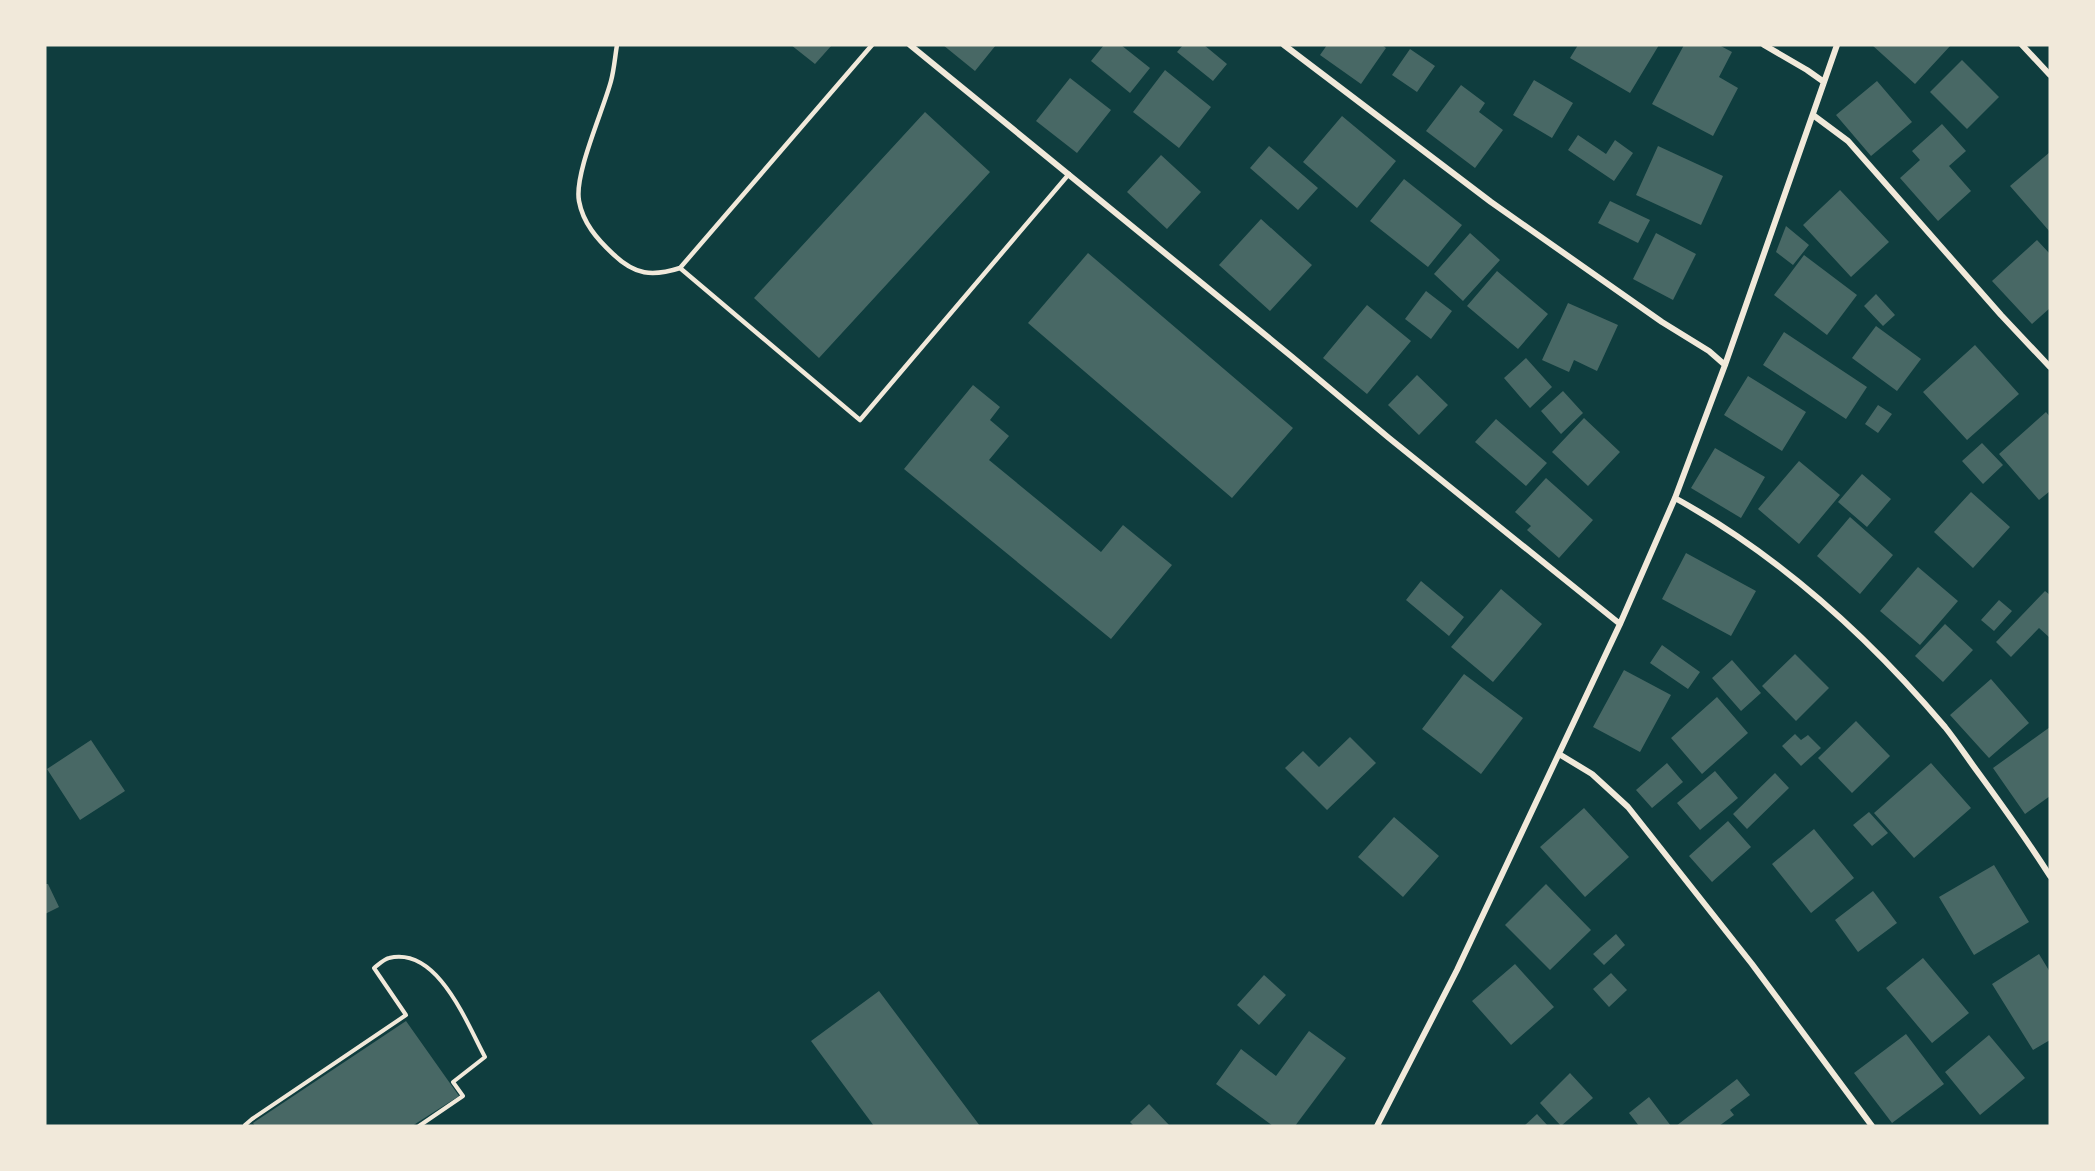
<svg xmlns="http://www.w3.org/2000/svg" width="2095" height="1171" viewBox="0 0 2095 1171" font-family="Quicksand,sans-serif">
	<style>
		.building { fill: #486865 }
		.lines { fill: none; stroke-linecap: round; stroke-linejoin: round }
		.path { stroke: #f1e9da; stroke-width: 4 }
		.service { stroke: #f1e9da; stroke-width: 4.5 }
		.minor { stroke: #f1e9da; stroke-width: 6 }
	</style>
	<rect width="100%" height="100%" fill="#0f3d3e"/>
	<!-- building -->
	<path class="building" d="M791 45H832L815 64Z
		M943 45H996L975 71Z
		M1104 45H1121L1150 68 1130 93 1091 61Z
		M1183 45H1204L1227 64 1213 81 1177 52Z
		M1327 45H1382L1386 48 1361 84 1320 55Z
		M1578 45H1659L1630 93 1570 58Z
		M1684 45H1719L1732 52 1719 77 1738 88 1713 136 1652 104Z
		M1872 45H1951L1915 84Z
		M1410 49 1435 66 1417 92 1392 75Z
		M1962 60 1999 97 1967 129 1930 92Z
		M1165 70 1211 107 1179 148 1133 112Z
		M1070 78 1111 110 1077 153 1036 121Z
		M1534 80 1573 103 1552 138 1513 115Z
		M1877 81 1912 122 1871 156 1836 115Z
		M1461 85 1485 103 1479 112 1503 130 1475 168 1426 131Z
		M925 112 990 172 819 358 754 298Z
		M1342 116 1396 161 1357 208 1303 162Z
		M1942 124 1966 151 1949 166 1971 191 1938 221 1900 178 1920 160 1912 151Z
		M1578 135 1606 154 1615 140 1633 153 1614 181 1568 150Z
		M1269 146 1318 188 1298 210 1250 168Z
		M1658 146 1723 176 1701 225 1636 195Z
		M2050 152V232L2010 186Z
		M1161 155 1201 192 1167 229 1127 192Z
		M1404 179 1462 225 1428 267 1370 221Z
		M1840 190 1889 242 1851 277 1803 225Z
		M1610 201 1650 220 1638 243 1598 223Z
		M1261 219 1312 265 1270 311 1219 265Z
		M1786 226 1809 245 1793 265 1776 252Z
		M1470 233 1500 260 1463 301 1434 274Z
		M1656 233 1696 254 1673 300 1633 279Z
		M2037 240 2050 254V308L2032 324 1992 281Z
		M1088 253 1293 428 1232 498 1028 323Z
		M1804 255 1857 295 1827 335 1774 295Z
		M1497 271 1548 314 1518 349 1467 306Z
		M1426 291 1452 311 1431 339 1405 319Z
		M1876 294 1895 315 1883 326 1864 306Z
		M1568 303 1618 325 1597 371 1574 360 1569 372 1542 360Z
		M1367 305 1411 341 1367 394 1323 358Z
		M1876 326 1921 359 1897 391 1852 358Z
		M1784 332 1867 387 1846 419 1763 365Z
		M1975 345 2019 394 1967 440 1923 392Z
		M1526 358 1552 387 1530 408 1504 378Z
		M1417 375 1448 405 1419 435 1388 405Z
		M1748 376 1806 412 1782 451 1724 415Z
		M973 385 1000 407 990 420 1009 436 989 460 1101 552 1123 525 1172 565 1111 639 904 469Z
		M1563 391 1583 413 1561 434 1541 411Z
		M1878 405 1892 414 1878 433 1865 424Z
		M2046 412 2050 417V491L2039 500 1999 454Z
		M1584 418 1620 452 1588 486 1552 452Z
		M1496 419 1547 463 1526 486 1475 442Z
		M1982 443 2003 465 1983 484 1962 461Z
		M1715 448 1765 477 1741 518 1691 488Z
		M1799 461 1840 495 1799 544 1758 509Z
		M1862 474 1891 499 1867 527 1838 502Z
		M1546 478 1593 520 1559 558 1527 530 1531 526 1515 512Z
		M1971 492 2010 527 1973 568 1934 532Z
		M1850 517 1893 555 1860 594 1817 556Z
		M1686 553 1756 591 1731 636 1662 599Z
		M1918 567 1958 601 1920 645 1880 611Z
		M1421 581 1464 617 1449 636 1406 600Z
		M1501 589 1542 624 1493 682 1451 647Z
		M2045 591 2050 595V638L2039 628 2011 657 1996 642Z
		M1999 600 2012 611 1994 631 1981 620Z
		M1945 624 1973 650 1943 682 1915 656Z
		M1662 645 1700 672 1688 689 1650 663Z
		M1795 654 1829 688 1796 721 1762 686Z
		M1732 660 1761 693 1741 711 1712 678Z
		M1624 670 1671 695 1640 752 1593 727Z
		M1464 674 1523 718 1481 774 1422 729Z
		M1991 679 2029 723 1989 758 1950 715Z
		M1717 697 1748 733 1702 774 1671 738Z
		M1856 721 1890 756 1852 793 1818 758Z
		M2050 727V796L2025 814 1993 768Z
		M1795 734 1801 740 1808 735 1821 748 1801 766 1782 746Z
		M1350 737 1376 763 1327 810 1285 768 1303 751 1319 767Z
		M91 740 125 791 80 820 47 769Z
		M1667 763 1683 782 1652 808 1636 790Z
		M1931 763 1971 808 1914 858 1874 813Z
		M1715 771 1738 798 1700 830 1677 803Z
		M1775 773 1789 788 1747 829 1733 814Z
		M1584 808 1629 857 1585 897 1540 847Z
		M1869 812 1888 833 1872 846 1853 825Z
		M1394 817 1439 856 1403 897 1358 857Z
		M1728 821 1751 847 1712 882 1689 856Z
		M1814 829 1854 878 1811 913 1772 864Z
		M1994 865 2029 922 1974 955 1939 897Z
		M45 884H48L59 907 45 914Z
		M1546 884 1591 930 1550 970 1505 925Z
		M1873 891 1897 923 1858 952 1835 920Z
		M1616 934 1625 945 1604 965 1593 954Z
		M2039 954 2050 972V1040L2033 1050 1992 984Z
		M1923 958 1969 1013 1932 1043 1886 988Z
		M1515 964 1554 1007 1511 1045 1472 1001Z
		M1611 973 1627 990 1609 1007 1593 989Z
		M1264 975 1286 995 1259 1025 1237 1005Z
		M879 991 980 1126H874L811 1041Z
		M406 1021 459 1096 412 1126H255L253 1123Z
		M1309 1031 1346 1058 1295 1126H1273L1216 1084 1241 1049 1276 1076Z
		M1906 1034 1944 1084 1892 1123 1854 1073Z
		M1989 1035 2025 1078 1980 1115 1945 1072Z
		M1570 1073 1593 1098 1561 1126 1540 1103Z
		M1737 1079 1750 1095 1730 1110 1734 1115 1719 1126H1676Z
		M1649 1097 1671 1126H1639L1629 1113Z
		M1149 1104 1170 1126H1134L1130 1122Z
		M1537 1114 1548 1126H1524Z"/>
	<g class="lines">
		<!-- path -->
		<path class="path" d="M246 1126 245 1125 252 1119 406 1015 374 968C378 965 384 959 389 958 438 946 467 1024 485 1057L453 1082 463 1096 419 1126"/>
		<!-- service -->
		<path class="service" d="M617 45C615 57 614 70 611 81 603 111 574 174 579 201 583 223 597 239 613 254 635 275 652 277 680 268L872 45
			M680 268 860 420 1069 174"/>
		<!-- minor -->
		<path class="minor" d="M910 45 1291 356 1389 438 1620 624
			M1284 45 1491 202 1662 322 1709 351 1725 365
			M1764 45 1807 70 1824 82
			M2022 45 2050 75
			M1813 115 1848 141 2001 315 2050 367
			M1675 498C1778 555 1869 637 1945 727 1957 742 1968 759 1980 775 2004 808 2028 841 2050 876
			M1559 754 1592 774 1628 807 1752 964 1872 1126
			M1377 1126 1457 970 1620 624 1675 498 1725 365 1837 45"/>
	</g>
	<!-- border -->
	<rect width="2095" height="1171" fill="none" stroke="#f1e9da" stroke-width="93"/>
</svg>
